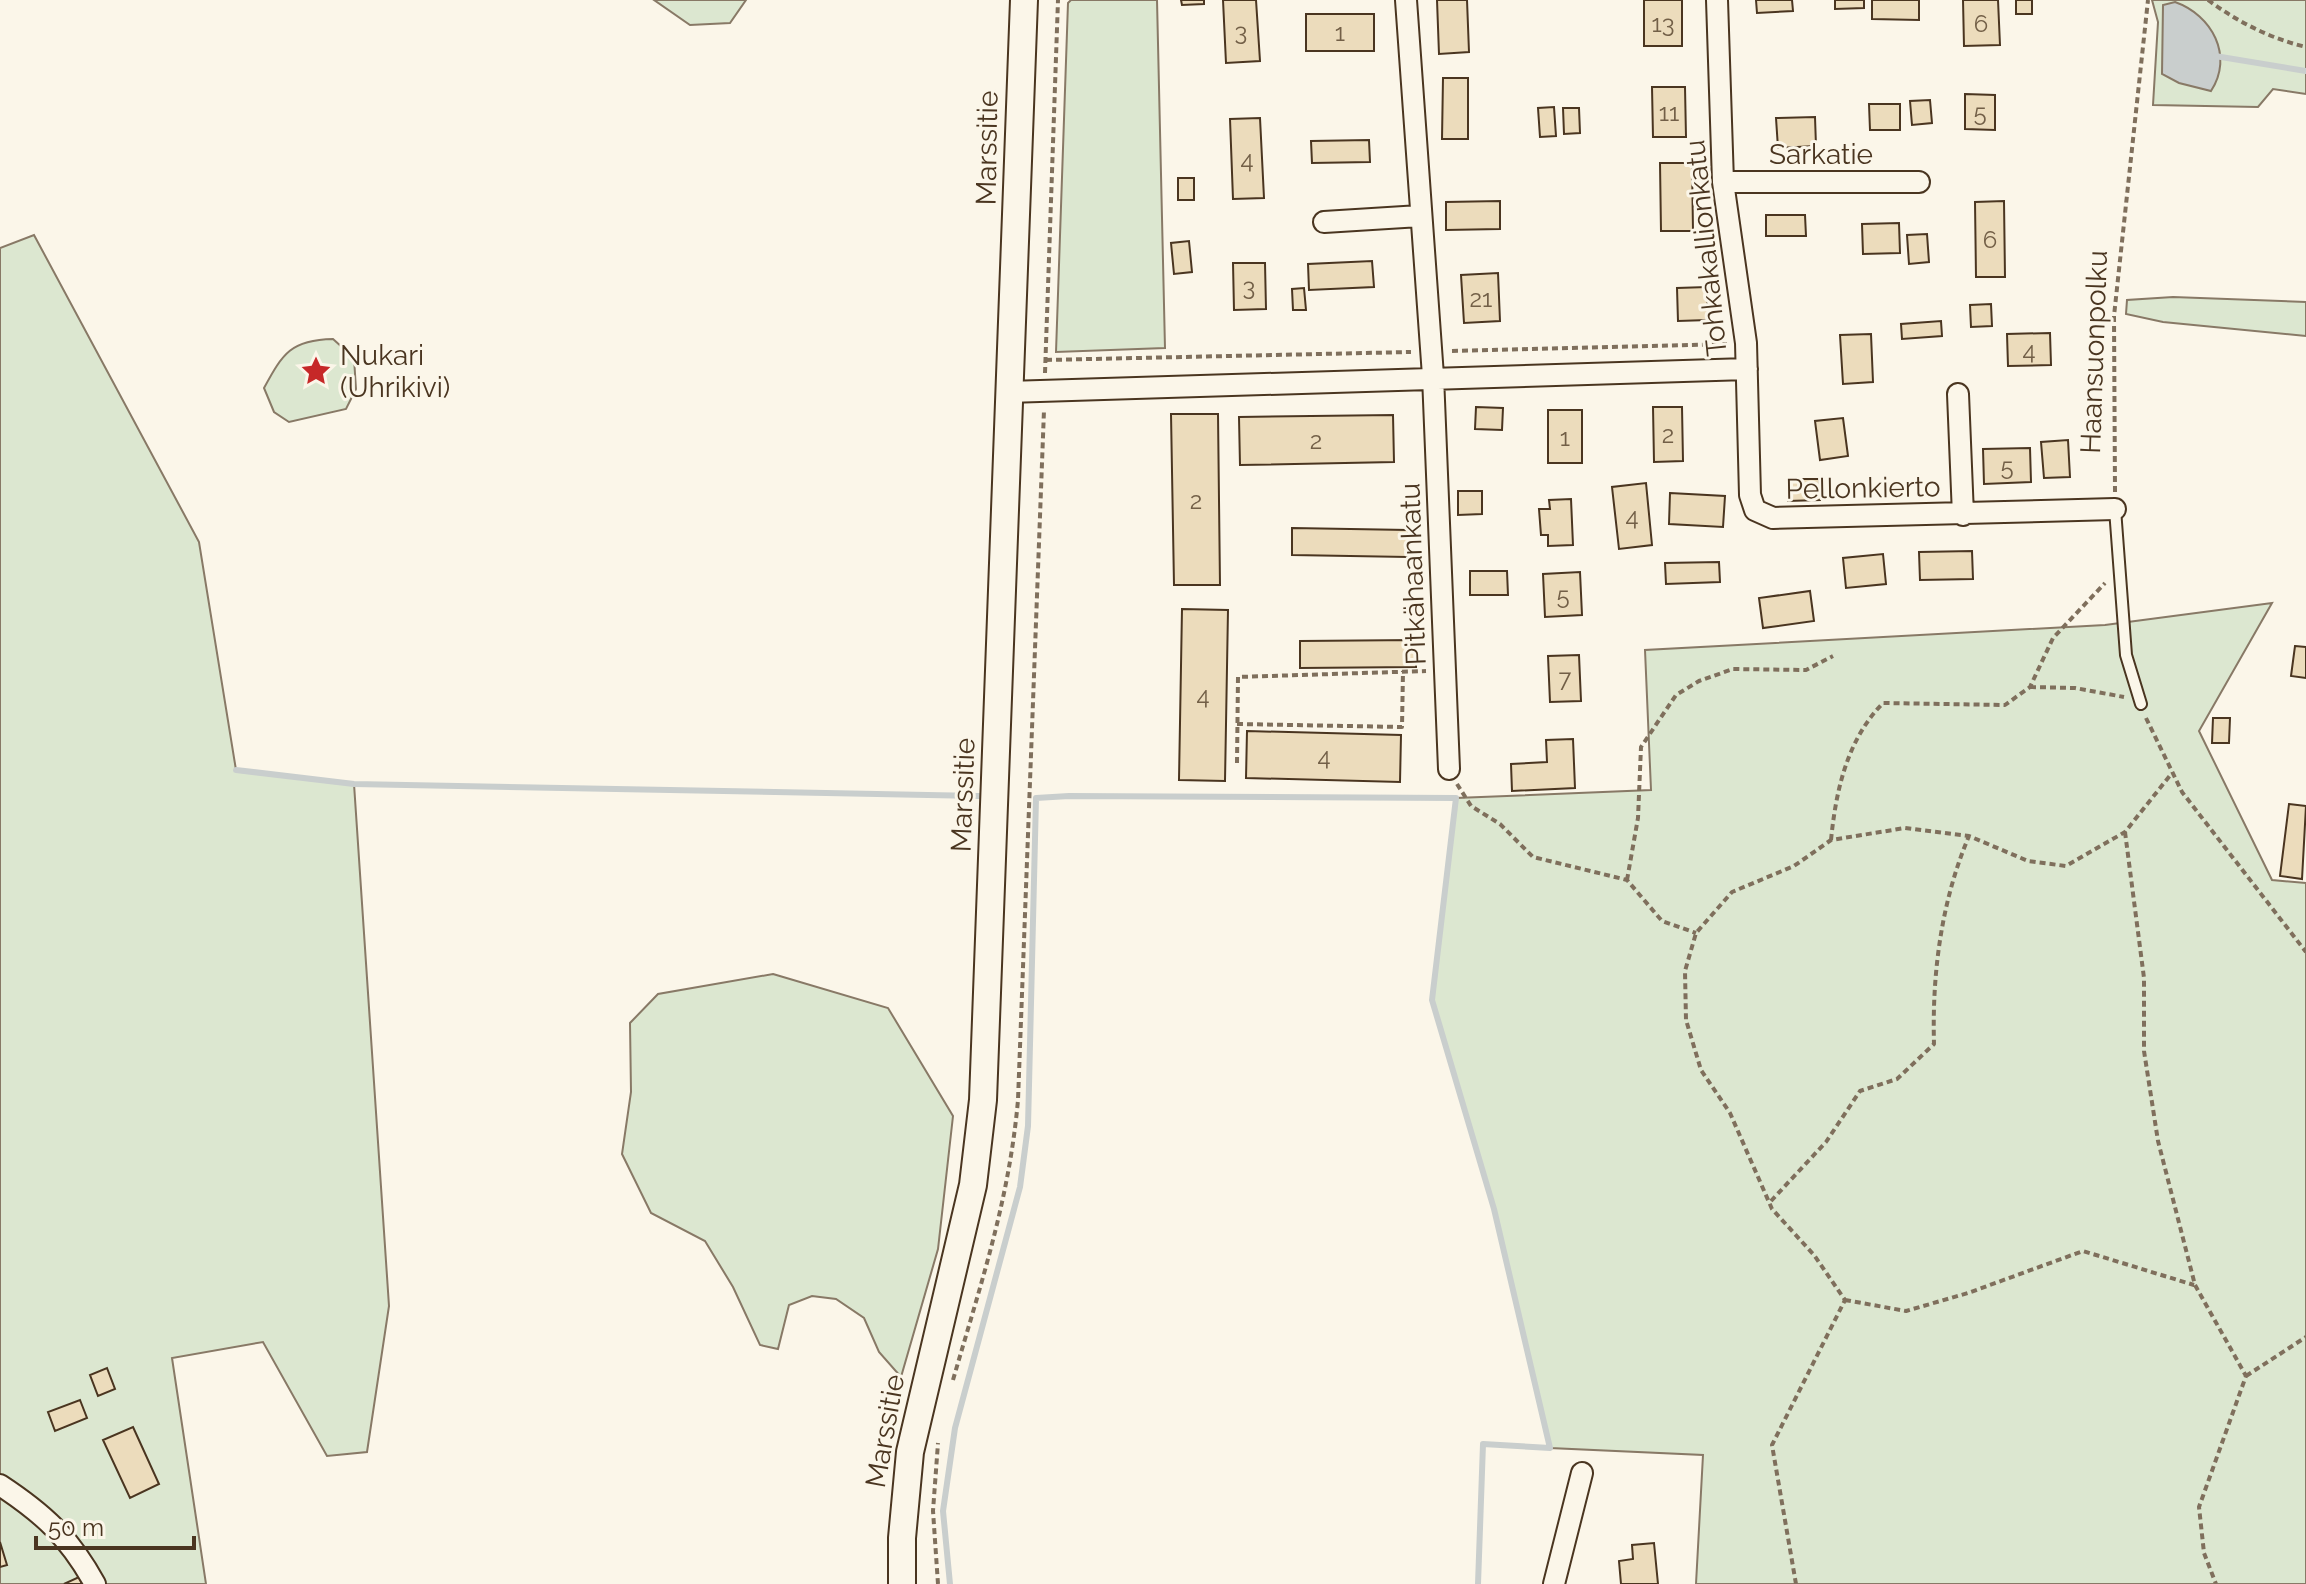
<svg xmlns="http://www.w3.org/2000/svg" width="2306" height="1584" viewBox="0 0 2306 1584" font-family="Raleway,sans-serif">
	<style>
		.green { fill: #dce7d0; stroke: #887966; stroke-width: 2 }
		.water { fill: #c9cecd; stroke: #887966; stroke-width: 2 }
		.lines { fill: none; stroke-linecap: round; stroke-linejoin: round }
		.stream { stroke: #c9cecd; stroke-width: 6 }
		.building { fill: #ecdcbc; stroke: #4a3520; stroke-width: 2 }
		.lane-casing { stroke: #4a3520; stroke-width: 14 }
		.street-casing { stroke: #4a3520; stroke-width: 24 }
		.secondary-casing { stroke: #4a3520; stroke-width: 30 }
		.path { stroke: #7f6f5c; stroke-width: 4; stroke-dasharray: 6 4; stroke-linecap: butt }
		.lane { stroke: #fbf6e9; stroke-width: 10 }
		.street { stroke: #fbf6e9; stroke-width: 20 }
		.secondary { stroke: #fbf6e9; stroke-width: 26 }
		.labels { text-anchor: middle; dominant-baseline: central; stroke-width: 6; stroke-linejoin: round; paint-order: stroke }
		.number-label { font-size: 24px; fill: #725f47 }
		.street-label { font-size: 28px; fill: #4a3520; stroke: #fbf6e9 }
		.poi-label { font-size: 28px; fill: #4a3520; stroke: #fbf6e9; text-anchor: start }
	</style>
	<rect width="100%" height="100%" fill="#fbf6e9"/>
	<!-- green -->
	<path class="green" d="M654 0H746L730 23 690 25Z
		M1071 0H1157L1165 348 1056 352 1068 3Z
		M2152 0H2306V94L2273 89 2258 107 2153 105 2158 22Z
		M34 235 199 542 236 770 354 784 389 1306 367 1452 327 1456 263 1342 172 1358 206 1584H0V248Z
		M2173 297 2306 302V336L2163 322 2126 314 2127 300Z
		M333 339 354 358 356 389 346 409 289 422 274 412 264 388C283 353 291 340 333 339Z
		M2272 603 2199 731 2272 880 2306 883V1584H1696L1703 1455 1550 1448 1494 1209 1432 1000 1456 798 1651 790 1645 650 2105 625Z
		M773 974 888 1008 953 1116 938 1249 901 1377 879 1352 864 1318 836 1299 812 1296 789 1305 778 1349 760 1345 733 1287 705 1241 651 1213 622 1154 631 1092 630 1023 658 994Z"/>
	<!-- water -->
	<path class="water" d="M2175 2C2212 15 2234 56 2211 91L2179 83 2162 74 2163 5Z"/>
	<g class="lines">
		<!-- stream -->
		<path class="stream" d="M2215 56 2306 71
			M236 770 354 784 979 796
			M950 1584 943 1511 955 1428 1020 1187 1028 1126 1036 798 1069 796 1456 798 1432 1000 1494 1209 1550 1448 1483 1444 1478 1584"/>
	</g>
	<!-- building -->
	<path class="building" d="M1181 0H1204V4L1182 5Z
		M1223 0H1256L1260 61 1226 63Z
		M1437 0H1467L1469 52 1439 54Z
		M1644 0H1682V46H1644Z
		M1756 0H1792L1793 11 1757 13Z
		M1835 0H1864V8L1835 9Z
		M1872 0H1919V20L1872 19Z
		M1963 0H1998L2000 45 1964 46Z
		M2016 0H2032V14H2016Z
		M1306 14H1374V51H1306Z
		M1443 78H1468V139H1442Z
		M1652 87H1685L1686 137H1653Z
		M1965 94 1995 95V130L1965 129Z
		M1930 100 1932 123 1912 125 1910 101Z
		M1869 104H1900V130H1870Z
		M1554 107 1556 136 1540 137 1538 108Z
		M1563 108H1579L1580 133 1564 134Z
		M1815 117 1816 146 1778 148 1776 118Z
		M1260 118 1264 198 1233 199 1230 119Z
		M1369 140 1370 162 1312 163 1311 141Z
		M1660 163H1692L1693 231H1661Z
		M1178 178H1194V200H1178Z
		M1500 201V229L1446 230V202Z
		M2004 201 2005 277H1976L1975 202Z
		M1766 215H1805L1806 236H1766Z
		M1899 223 1900 253 1863 254 1862 224Z
		M1927 234 1929 262 1909 264 1907 235Z
		M1189 241 1192 272 1174 274 1171 243Z
		M1372 261 1374 287 1309 290 1308 264Z
		M1233 263H1265L1266 309 1234 310Z
		M1498 273 1500 321 1464 323 1461 275Z
		M1707 287 1708 320 1678 321 1677 288Z
		M1304 288 1306 310H1293L1292 289Z
		M1991 304 1992 326 1971 327 1970 305Z
		M1941 321 1942 336 1902 339 1901 324Z
		M2050 333 2051 365 2008 366 2007 334Z
		M1871 334 1873 382 1843 384 1840 335Z
		M1476 407 1503 408 1502 430 1475 429Z
		M1653 407H1682L1683 461 1654 462Z
		M1548 410H1582V463H1548Z
		M1171 414H1218L1220 585H1174Z
		M1393 415 1394 462 1240 465 1239 417Z
		M1843 418 1848 456 1820 460 1815 421Z
		M2068 440 2070 477 2044 478 2041 442Z
		M2030 448 2031 482 1984 484 1983 449Z
		M1788 479H1819L1820 500 1788 501Z
		M1646 483 1652 545 1619 549 1612 487Z
		M1458 491H1482V514L1458 515Z
		M1670 493 1725 496 1723 527 1669 524Z
		M1571 499 1573 545 1548 546V535H1541L1539 509H1550L1549 500Z
		M1292 528 1408 530V557L1292 555Z
		M1972 551 1973 579 1920 580 1919 552Z
		M1883 554 1886 584 1846 588 1843 558Z
		M1719 562 1720 582 1666 584 1665 563Z
		M1470 571H1507L1508 595H1470Z
		M1580 572 1582 615 1545 617 1543 574Z
		M1810 591 1814 621 1763 628 1759 598Z
		M1182 609 1228 610 1225 781 1179 780Z
		M1416 640V667L1300 668V641Z
		M2295 646 2306 647V678L2291 676Z
		M1579 655 1581 701 1550 702 1548 656Z
		M2213 718H2230L2229 743H2212Z
		M1247 731 1401 735 1400 782 1246 778Z
		M1573 739 1575 788 1512 791 1511 764 1547 762 1546 740Z
		M2289 804 2306 806 2302 879 2280 876Z
		M107 1368 115 1389 98 1396 90 1375Z
		M80 1400 87 1418 55 1431 48 1412Z
		M133 1427 159 1484 130 1498 103 1440Z
		M0 1542 7 1565 0 1567Z
		M1654 1543 1658 1584H1621L1619 1561 1633 1559 1632 1545Z
		M79 1577 82 1584H64Z"/>
	<g class="lines">
		<!-- lane casing -->
		<g class="lane-casing">
			<path id="lane" d="M2115 509 2126 655 2141 704"/>
		</g>
		<!-- street casing -->
		<g class="street-casing">
			<path id="street" d="M1406 0 1433 376 1449 769
				M1717 0 1723 182 1746 343 1750 495 1755 510 1773 518 2115 509
				M1723 182H1919
				M1324 222 1420 216
				M1010 392 1747 369
				M1958 394 1963 515
				M0 1485C44 1514 69 1537 95 1584
				M1554 1584 1582 1473"/>
		</g>
		<!-- secondary casing -->
		<g class="secondary-casing">
			<path id="secondary" d="M902 1584V1538L910 1452 973 1185 983 1100 1024 0"/>
		</g>
		<!-- path -->
		<path class="path" d="M2208 0C2238 22 2269 38 2306 47
			M1452 351 1727 344
			M1046 360 1411 352
			M1045 373 1058 0
			M2115 492 2114 316 2148 0
			M2030 687 2075 688 2124 697
			M2146 718 2182 792 2306 952
			M1237 724 1402 727 1403 671
			M1237 763 1238 677 1426 671
			M1457 784 1471 806 1500 824 1533 857 1627 880 1662 921 1696 933
			M2125 832 2144 978V1051L2158 1141 2195 1285 2246 1376 2199 1507 2204 1553 2216 1584
			M1831 840C1836 790 1847 740 1883 703L2005 705 2030 687 2053 638 2105 583
			M1627 880 1638 818 1641 747 1676 695 1699 681 1733 669 1806 670 1833 656
			M1771 1201 1826 1142 1860 1091 1897 1079 1934 1044C1932 974 1941 902 1969 836
			M1845 1300 1906 1311 1968 1293 2083 1251 2194 1285
			M2246 1376 2306 1337
			M953 1380C981 1283 1009 1201 1018 1100L1044 410
			M938 1584 933 1511 938 1443
			M1796 1584 1772 1445 1845 1300 1814 1255 1772 1209 1730 1113 1701 1070 1686 1020 1685 971 1696 933 1732 892 1794 866 1831 840 1905 828 1969 836 2028 861 2066 866 2125 832 2172 773"/>
		<!-- lane -->
		<use href="#lane" class="lane"/>
		<!-- street -->
		<use href="#street" class="street"/>
		<!-- secondary -->
		<use href="#secondary" class="secondary"/>
	</g>
	<!-- icons -->
	<defs>
		<g id="sight-bare" transform="scale(2.4)"><path d="M0-6L1.8-2.2L6-1.7L2.9 1.2L3.7 5.4L0 3.3L-3.7 5.4L-2.9 1.2L-6-1.7L-1.8-2.2Z" fill="#c62828" stroke="#fbf6e9" stroke-width="2.5" paint-order="stroke"/></g>
	</defs>
	<g fill-rule="evenodd">
		<use href="#sight-bare" x="316" y="371"/>
	</g>
	<g class="labels">
		<!-- number labels -->
		<g class="number-label">
			<text x="1663" y="23">13</text>
			<text x="1981" y="23">6</text>
			<text x="1241" y="31">3</text>
			<text x="1340" y="32">1</text>
			<text x="1669" y="112">11</text>
			<text x="1980" y="112">5</text>
			<text x="1247" y="159">4</text>
			<text x="1990" y="239">6</text>
			<text x="1249" y="286">3</text>
			<text x="1481" y="298">21</text>
			<text x="2029" y="350">4</text>
			<text x="1668" y="434">2</text>
			<text x="1565" y="437">1</text>
			<text x="1316" y="440">2</text>
			<text x="2007" y="466">5</text>
			<text x="1196" y="500">2</text>
			<text x="1632" y="516">4</text>
			<text x="1563" y="595">5</text>
			<text x="1565" y="678">7</text>
			<text x="1203" y="695">4</text>
			<text x="1324" y="756">4</text>
		</g>
		<!-- street labels -->
		<g class="street-label">
			<text transform="translate(987 148) rotate(-89)">Marssitie</text>
			<text x="1821" y="154">Sarkatie</text>
			<text transform="translate(1706 248) rotate(-96)">Tohkakallionkatu</text>
			<text transform="translate(2094 352) rotate(-88)">Haansuonpolku</text>
			<text transform="translate(1863 488) rotate(-1)">Pellonkierto</text>
			<text transform="translate(1413 574) rotate(-92)">Pitkähaankatu</text>
			<text transform="translate(963 795) rotate(-88)">Marssitie</text>
			<text transform="translate(885 1431) rotate(-80)">Marssitie</text>
		</g>
		<!-- poi labels -->
		<g class="poi-label">
			<text x="340" y="355">Nukari<tspan x="340" dy="32">(Uhrikivi)</tspan></text>
		</g>
	</g>
	<!-- scale -->
	<path d="M36 1536v12h158v-12" fill="none" stroke="#4a3520" stroke-width="4"/>
	<text x="48" y="1536" font-size="24" fill="#4a3520" stroke="#fbf6e9" stroke-width="6" paint-order="stroke">50 m</text>
</svg>
